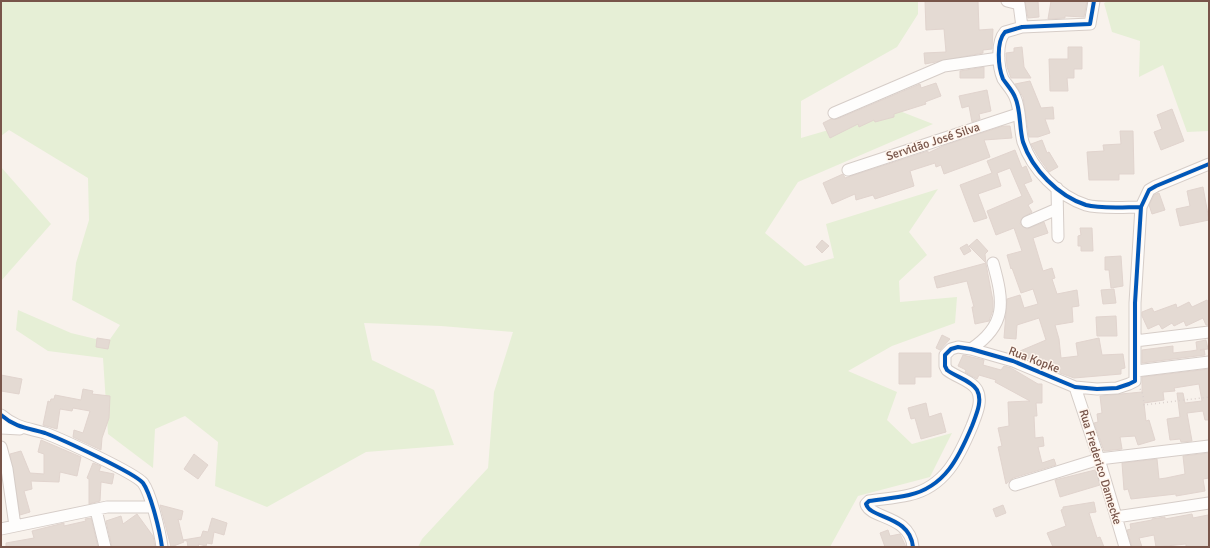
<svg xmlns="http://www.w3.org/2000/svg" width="1210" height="548" viewBox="0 0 1210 548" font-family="Signika,sans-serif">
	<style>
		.green { fill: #e6efd6 }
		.building { fill: #e4dad3; stroke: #e1d4ce }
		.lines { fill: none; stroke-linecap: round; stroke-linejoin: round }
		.minor-casing { stroke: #d6cdc8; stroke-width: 13 }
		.path { stroke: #dbd1ce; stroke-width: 1.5; stroke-dasharray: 1 3; stroke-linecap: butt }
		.minor { stroke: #fefdfc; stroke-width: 11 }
		.cycleway-casing { stroke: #fff6ee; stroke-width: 6 }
		.cycleway { stroke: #0057b8; stroke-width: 4 }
		.labels { text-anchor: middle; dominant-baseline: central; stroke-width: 3; stroke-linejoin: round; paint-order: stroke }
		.street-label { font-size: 12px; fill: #78554a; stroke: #fff6ee }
	</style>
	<rect width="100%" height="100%" fill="#f8f2ec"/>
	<!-- green -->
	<path class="green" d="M1 1H918V14L897 47 801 101V138L897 110 933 124 798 182 765 233 805 266 834 258 826 224 938 189 909 232 927 255 899 281 900 302 957 297 955 323 892 346 848 371 897 392 887 420 912 444 952 433 930 477 858 496 830 547H418L422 539 488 468 494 392 513 332 441 326 364 323 372 360 434 390 454 445 366 452 267 507 215 486 218 442 185 416 155 429 153 468 108 434 103 358 48 351 16 330 18 310 71 333 108 342 120 325 72 300 76 263 89 220 88 178 9 130 1 136Z
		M1108 1H1209V131L1187 132 1163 65 1139 77 1140 41 1112 32 1104 3Z
		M1 167 51 224 1 281Z"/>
	<!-- building -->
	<path class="building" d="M925 1H978L979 30 993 29 992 49 983 50V53L925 64 924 53 946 52 944 29 926 30Z
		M1025 1H1038L1039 17 1028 18Z
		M1051 1H1087L1084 17 1065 16V18L1048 19Z
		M1022 47 1024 67 1031 78H1011L1007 67 1006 53 1014 52V48Z
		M1068 47H1082V69H1074V78H1067L1068 91H1050L1049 59H1068Z
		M984 67V78H960V71Z
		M1030 81 1041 108 1053 107 1054 119H1045L1050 133 1038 137H1029L1023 97 1015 84Z
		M936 83 941 96 925 102 926 104 894 114V117L875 122 874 120 859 127 858 124 830 138 823 123 831 119H837L920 84 921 88Z
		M987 90 991 111 979 114 980 119 972 122 969 106 962 108 959 96Z
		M1172 109 1184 141 1161 150 1154 132 1162 129 1157 115Z
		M1003 126H1010L1012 138 984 140 990 157 944 174 941 165 936 167 935 163 910 171 914 186 875 199 873 195 856 200 855 194 832 204 823 183 843 174 845 178 928 151V153L945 145Z
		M1120 131H1133L1134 174H1119V180H1089L1087 152 1104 151 1103 145 1121 144Z
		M1042 140 1047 153 1049 152 1058 167 1049 172 1039 158 1031 144Z
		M1015 150 1022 168 1026 166 1032 181 1024 184 1033 202 1028 205 1032 212 1022 218 1020 224 1027 229 1044 222 1048 233 1033 238 1043 271 1052 268 1055 278 1052 279 1057 294 1077 290 1079 306 1072 307 1073 322 1055 325 1059 339 1061 358 1078 356 1076 343 1099 338 1102 355 1123 354 1125 368 1121 369V374L1074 378 1060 373 1059 365 1045 367 1031 361 1030 358 1027 359 1022 357 1020 351 1046 340 1039 318 1017 325 1016 339 1004 338 1007 299 1020 295 1024 308 1038 304 1033 289 1021 293 1012 268 1011 269 1007 255 1022 251 1014 228 996 235 987 211 1022 196 1010 168 997 173 1001 186 978 194 987 218 974 222 960 185 992 173 987 161Z
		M1203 187 1209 220 1180 226 1176 209 1190 206 1187 191Z
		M1159 193 1165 210 1152 214 1149 205 1154 195Z
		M1080 228H1092L1093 251H1081V246H1078V236L1081 235Z
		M977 239 988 251 985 254 986 264 993 301V310L989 321 975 324 972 307H974L967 281 937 288 934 277 986 263 969 246Z
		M822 240 829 246 822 253 816 247Z
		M967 244 971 251 964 255 960 248Z
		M1121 256 1123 286 1111 288 1109 270H1105V257Z
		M1114 289 1116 303 1103 304 1101 290Z
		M1207 300 1209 304V325H1206L1203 318 1186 326 1184 321 1174 326 1172 323 1162 329 1159 324 1148 329 1142 316V312L1152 308 1154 312 1176 304 1177 308 1189 302 1192 307Z
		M1116 316 1117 336H1097L1096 317Z
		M942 335 950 339 940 350 936 348Z
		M97 338 110 340 108 349 96 347Z
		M1206 340 1208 349 1200 350 1204 349 1205 355 1142 363V350L1173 346V353L1191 351 1197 350 1196 342Z
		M899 353H931V377H915V384H899Z
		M963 355 984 360 983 365 1001 370 1004 366 1011 368 1038 384H1042V403H1036L1037 416H1034L1035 438 1043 437 1044 446 1038 447 1042 463 1054 459 1056 465 1013 478 1006 484 998 447 1002 446 998 428 1009 426 1008 402 1030 401 995 382 996 380 979 375 977 379 965 372 966 370 958 366Z
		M1209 369V420H1205L1203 411 1187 413 1192 441 1181 442 1180 439 1170 440 1167 419 1180 417 1177 393H1183L1185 403 1202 401 1199 384 1174 388 1175 391 1163 392 1164 400 1144 403 1146 421 1149 420 1155 440 1138 445 1135 436 1120 437 1122 449 1104 451 1094 423 1098 422 1097 414 1102 413 1100 396 1142 392V377Z
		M1 375 22 379 19 394 1 391Z
		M83 389 93 391 92 394 110 396 109 418 102 438 101 450 73 437 74 430 83 433 90 411 73 408 72 411 60 409 57 429 43 425 48 401 50 402 51 399H54L55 395 81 400Z
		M926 403 929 417 941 413 946 432 921 439 915 418 911 419 908 408Z
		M41 440 81 457 77 476 60 472 59 482 31 481 32 489 24 491 30 512 20 515 10 454 21 451 30 473 44 474V454L38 452Z
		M1209 453V478L1203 479 1205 491 1176 496V494L1131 499 1128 489 1124 490 1122 463 1157 459 1159 479 1166 478 1185 474 1183 456Z
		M194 454 208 465 198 479 184 469Z
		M93 463 101 466 99 471 114 474 112 484 101 482 100 501 89 504V479L87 478Z
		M1095 470 1100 485 1060 497 1055 480Z
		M1094 502 1096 512 1089 513 1097 538 1100 537 1104 547H1053L1047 533 1066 526 1061 510 1063 509V507Z
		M160 505 183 511 181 520 178 519 183 540 201 537 203 531 208 532 212 518 227 523 224 535 214 532 212 544 207 543 206 546 198 544 199 547H188L187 541 183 540 184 542 171 547Z
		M1003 505 1006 513 996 517 993 509Z
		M137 514 153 536 155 547H112L106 521 121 516 123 524Z
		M1192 514 1193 518 1208 515 1209 547H1186V544L1156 547 1154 535 1139 538 1142 547H1132L1127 530 1131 529 1130 524 1152 520V519L1165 517V519Z
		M91 518 98 547H6V543L34 538 32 531 64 523V526L86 521 85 519Z
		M888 530 890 536 900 534 906 547H885L880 533Z"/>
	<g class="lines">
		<!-- minor casing -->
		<g class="minor-casing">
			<path id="minor" d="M1007 1 1019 4 1022 27
				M1094 1 1090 24 1022 27 1005 32C996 42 998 67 1003 79 1007 85 1012 90 1015 97 1021 110 1019 127 1023 142 1032 169 1058 196 1086 205 1100 209 1126 207 1141 207
				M834 113 944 66 999 58
				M848 170 1018 114
				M1057 188 1058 237
				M1027 222 1057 209
				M1135 341 1209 332
				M971 349C1007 325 1004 302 993 263
				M1136 371 1209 362
				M1075 387 1099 459 1125 547
				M1 415C16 428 28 428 45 433 61 439 135 473 143 483 151 494 160 532 162 547
				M1 428 20 429
				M1 447 7 469 15 526
				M1015 485 1099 459 1209 446
				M96 510 105 547
				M1116 517 1209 503
				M1 529 107 507H152
				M913 547C910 515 870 519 866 504L869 501C882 499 896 498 909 495 945 487 959 457 972 426 976 415 983 401 977 390 972 381 956 377 947 370L945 366V355L951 349 958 347 971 349 1013 361 1075 387 1097 389 1117 388 1129 384 1135 381V303L1141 207 1149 190 1156 186 1209 164"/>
		</g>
		<!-- path -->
		<path class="path" d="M1140 389 1143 394 1144 405 1209 397"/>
		<!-- minor -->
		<use href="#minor" class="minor"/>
		<!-- cycleway casing -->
		<g class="cycleway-casing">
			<path id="cycleway" d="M1094 1 1090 24 1022 27 1005 32C996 42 998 67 1003 79 1007 85 1012 90 1015 97 1021 110 1019 127 1023 142 1032 169 1058 196 1086 205 1100 209 1126 207 1141 207
				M1 415C16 428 28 428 45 433 61 439 135 473 143 483 151 494 160 532 162 547
				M913 547C910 515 870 519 866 504L869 501C882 499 896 498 909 495 945 487 959 457 972 426 976 415 983 401 977 390 972 381 956 377 947 370L945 366V355L951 349 958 347 971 349 1013 361 1075 387 1097 389 1117 388 1129 384 1135 381V303L1141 207 1149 190 1156 186 1209 164"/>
		</g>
		<!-- cycleway -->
		<use href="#cycleway" class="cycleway"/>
	</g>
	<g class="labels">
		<!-- street labels -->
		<g class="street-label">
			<text transform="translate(933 142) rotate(-18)">Servidão José Silva</text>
			<text transform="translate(1034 360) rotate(21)">Rua Kopke</text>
			<text transform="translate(1100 467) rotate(73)">Rua Frederico Damecke</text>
		</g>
	</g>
	<!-- border -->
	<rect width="1210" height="548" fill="none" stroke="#78554a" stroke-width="4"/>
</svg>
